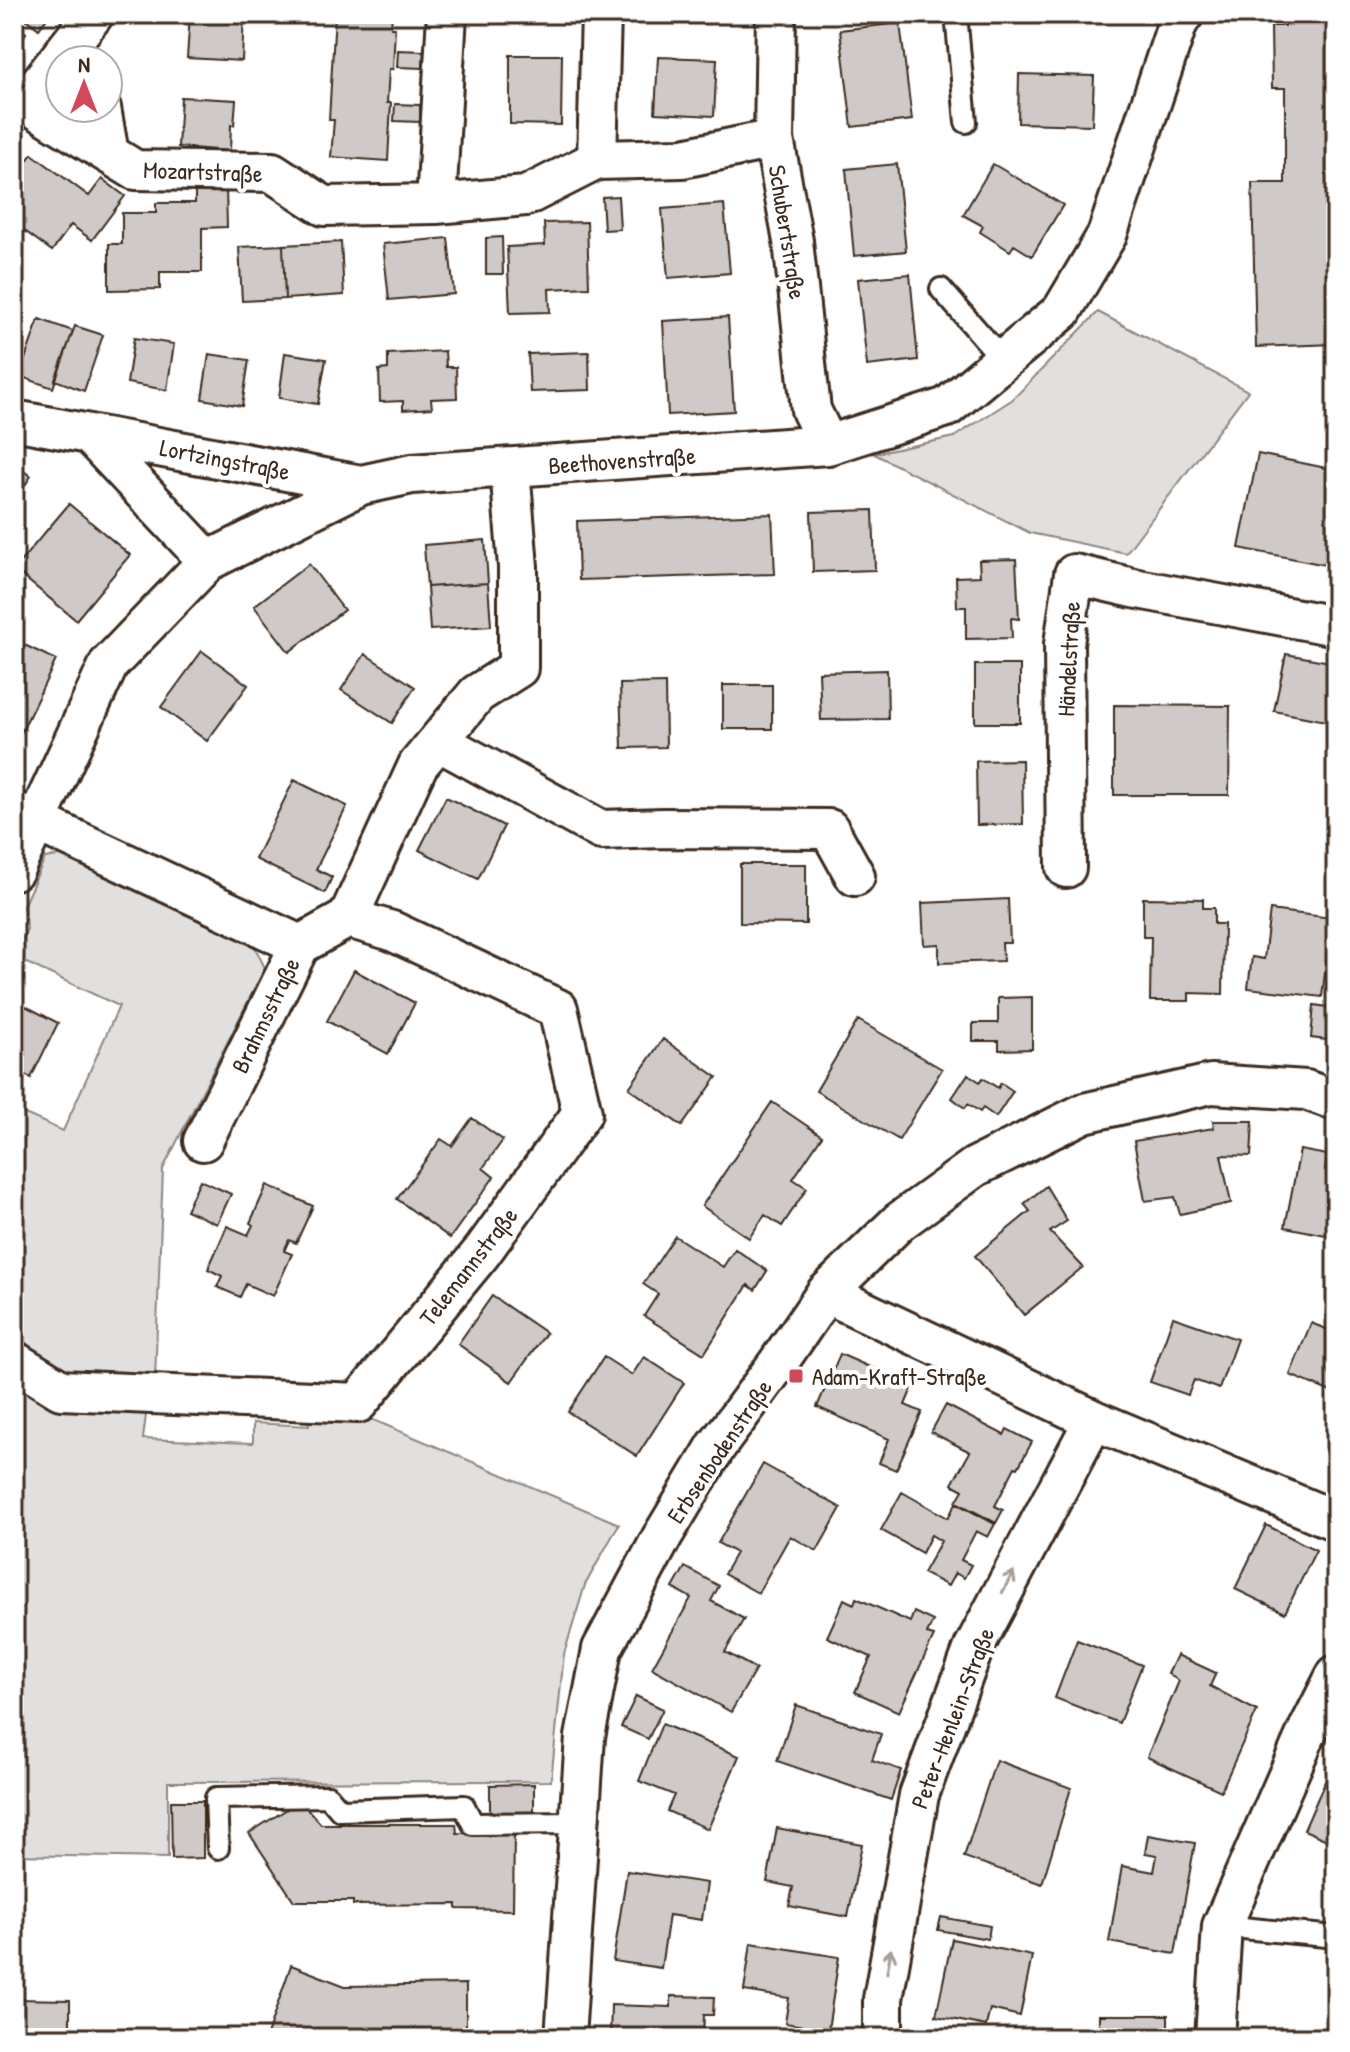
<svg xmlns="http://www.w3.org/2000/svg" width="1350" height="2052" viewBox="0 0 1350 2052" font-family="'Patrick Hand',sans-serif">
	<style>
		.green { fill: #e2e0de; stroke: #8e857e; stroke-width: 2 }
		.building { fill: #cfcac7; stroke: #3b2a1e; stroke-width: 2 }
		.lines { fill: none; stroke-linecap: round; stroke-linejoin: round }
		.lane-casing { stroke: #3b2a1e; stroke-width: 26 }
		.street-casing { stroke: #3b2a1e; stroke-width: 44 }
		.lane { stroke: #fff; stroke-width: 20 }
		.street { stroke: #fff; stroke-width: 38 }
		.oneway { stroke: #a79f9a }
		.poi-dot { fill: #d1495b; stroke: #fff; stroke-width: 3 }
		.labels { text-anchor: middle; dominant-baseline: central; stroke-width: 8; stroke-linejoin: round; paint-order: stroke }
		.street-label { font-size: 24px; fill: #3b2a1e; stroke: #fff }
		.poi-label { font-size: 24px; fill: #3b2a1e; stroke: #fff; text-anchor: start }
	</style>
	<rect width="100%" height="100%" fill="#fff"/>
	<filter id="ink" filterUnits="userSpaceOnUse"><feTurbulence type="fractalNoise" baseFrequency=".0125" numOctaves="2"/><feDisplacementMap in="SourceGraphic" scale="16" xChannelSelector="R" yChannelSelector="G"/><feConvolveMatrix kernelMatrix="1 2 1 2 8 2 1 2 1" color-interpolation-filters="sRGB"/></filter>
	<g filter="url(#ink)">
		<!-- green -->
		<path class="green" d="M1098 312 1248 391 1126 553 1030 533 874 454 954 437 1013 399Z
			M71 854 255 947 265 968 163 1169 155 1380 63 1376 17 1335 14 1334V1109L63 1131 119 1006 14 957 27 929 23 906 45 858Z
			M14 1381 37 1398 146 1415 143 1439 253 1443V1423L309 1426 306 1412 357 1413 619 1524 585 1585 564 1654 551 1781 168 1782V1858L14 1855Z"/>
		<!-- building -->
		<path class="building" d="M19 14H50L39 29Z
			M190 14H244L242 61 187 58Z
			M335 14H392L391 28H395L393 69H389L387 103H391L388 161 331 157 334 120H329Z
			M1284 14H1336V344L1256 347 1252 183H1285V88H1272L1271 26H1285Z
			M900 23 912 120 852 127 840 30Z
			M14 24 26 33 14 50Z
			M398 50 424 51 423 68 397 67Z
			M510 55H562L561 125 510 124Z
			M658 57 717 59 714 116 655 113Z
			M1019 74 1094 76 1092 125 1018 123Z
			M181 97 236 100 234 125H231L230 151 178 147Z
			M395 104 420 105V122L394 121Z
			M32 154 89 196 102 179 125 196 92 240 71 225 52 251 14 223V178Z
			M897 164 906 251 854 256 846 169Z
			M993 164 1063 205 1032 256 1014 245 1010 251 980 232 983 226 963 215Z
			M226 188 227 227 202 228V272H160V289L109 290V244H122V213H156V203H195V189Z
			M618 196 620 229 604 230 602 197Z
			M724 204 730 273 668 278 662 209Z
			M587 222 589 287 549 289 550 312 510 313 507 247 545 245 544 223Z
			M502 237 503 274H486V238Z
			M448 238 454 294 389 300 383 244Z
			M341 242 344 295 285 299 283 245Z
			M283 245 285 299 242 301 239 247Z
			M910 274 918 360 867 366 858 279Z
			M728 317 734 411 668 415 663 321Z
			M39 319 73 331 53 388 19 376Z
			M75 326 103 335 84 391 55 380Z
			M134 338 174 344 167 390 127 383Z
			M445 351 446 367H456L457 398 431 399 432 408 403 410V401L380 402 379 370 388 369V354Z
			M589 352 590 390 530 392 528 354Z
			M285 353 326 359 318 404 279 398Z
			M209 354 249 360 242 406 202 399Z
			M1258 454 1336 470V567L1239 548Z
			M14 465 31 476 14 502Z
			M69 504 130 555 76 620 14 569Z
			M873 510 875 570 813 572 811 512Z
			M772 514 775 574 579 580 577 521Z
			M485 540 488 583 427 587 424 545Z
			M1016 559 1019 619 1011 618 1012 638 966 639V607H957L956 577 980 576 979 560Z
			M309 564 344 610 289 652 254 606Z
			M488 583 491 626 430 630 427 587Z
			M14 640 56 660 19 737 14 735Z
			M202 651 248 685 207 741 161 707Z
			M365 654 415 687 392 723 341 690Z
			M1286 654 1336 663V697L1331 722 1274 711Z
			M975 665H1020V723H975Z
			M887 670 888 719 821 720 819 672Z
			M665 683 666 747 622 748 620 684Z
			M723 685H772V729H723Z
			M1114 705 1230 706 1229 795H1114Z
			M1022 760 1023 824 977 825 976 761Z
			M294 780 347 806 316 869 332 877 325 893 255 859Z
			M446 797 504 826 478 879 419 850Z
			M740 864H806V924L740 923Z
			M1143 898 1203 899V908H1214V924H1224L1223 994 1189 993V1001H1150L1151 937H1143Z
			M1008 899 1010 943H1002L1003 961 939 963V944L924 945 922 903Z
			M1270 910 1332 918 1322 997 1248 988 1252 957 1264 959Z
			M354 970 415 1003 388 1054 327 1021Z
			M1330 992H1336V1041L1311 1038 1314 1005 1328 1007Z
			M1032 997V1049L999 1050V1041H973V1023H998V998Z
			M14 1000 58 1023 31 1078 14 1070Z
			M858 1020 942 1069 899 1140 816 1091Z
			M663 1039 717 1077 682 1126 629 1088Z
			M968 1074 980 1082 983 1078 998 1088 1001 1083 1013 1091 996 1117 983 1108 980 1112 968 1104 965 1108 952 1098Z
			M772 1102 822 1136 793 1179 807 1188 782 1226 765 1215 749 1238 702 1206Z
			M472 1118 503 1140 483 1168 494 1177 450 1238 397 1199 441 1139 452 1146Z
			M1213 1121H1253L1251 1156 1221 1155 1231 1203 1180 1214 1175 1197 1145 1201 1134 1141 1214 1128Z
			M1300 1150 1327 1155 1325 1170 1336 1172V1237L1285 1227Z
			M200 1180 231 1194 217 1224 186 1210Z
			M267 1185 313 1206 296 1243 289 1240 284 1251 292 1254 273 1296 246 1284 240 1297 217 1287 222 1276 208 1269 227 1226 248 1235 253 1225 250 1223Z
			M1046 1186 1067 1221 1050 1232 1083 1267 1024 1315 975 1256 1030 1211 1024 1204Z
			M675 1236 723 1267 735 1249 767 1271 755 1290 748 1285 704 1354 644 1316 658 1294 643 1284Z
			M492 1296 546 1333 511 1382 458 1344Z
			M1173 1317 1237 1339 1219 1389 1194 1380 1188 1395 1150 1382Z
			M1311 1323 1336 1333V1394L1290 1375Z
			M840 1354 913 1386 905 1405 922 1412 896 1470 879 1463 889 1439 817 1407Z
			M604 1357 632 1375 644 1357 684 1383 637 1456 568 1412Z
			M946 1405 1004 1435 1007 1429 1032 1442 1018 1468 1015 1467 995 1506 1003 1510 996 1523 956 1502 963 1490 952 1484 970 1452 931 1432Z
			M763 1464 841 1508 817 1551 790 1536 758 1593 724 1574 736 1553 718 1543Z
			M902 1492 948 1518 956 1503 995 1524 988 1537 976 1531 961 1560 971 1565 964 1578 955 1573 948 1586 923 1573 941 1541 931 1535 922 1553 881 1530Z
			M1266 1525 1316 1550 1285 1613 1235 1589Z
			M685 1567 719 1586 711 1601 744 1619 725 1652 756 1669 731 1712 652 1668 691 1598 673 1588Z
			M856 1598 910 1622 914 1612 933 1621 927 1634 934 1636 899 1712 855 1692 871 1657 827 1637 844 1599 854 1604Z
			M1077 1640 1142 1665 1119 1723 1055 1698Z
			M1177 1655 1216 1673 1210 1686 1257 1711 1221 1791 1147 1757 1179 1681 1168 1674Z
			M636 1696 663 1709 648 1739 621 1727Z
			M796 1705 881 1734 872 1760 901 1770 891 1800 777 1761Z
			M662 1724 739 1756 708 1829 667 1811 674 1795 639 1781Z
			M1336 1756V1844L1304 1830Z
			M996 1760 1071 1788 1042 1884 964 1857Z
			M534 1784V1816L490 1817V1785Z
			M171 1801H203V1858L172 1859Z
			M300 1801 321 1824H456L457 1833 514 1834 513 1910 457 1909V1904L353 1905V1901H294L249 1833Z
			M777 1828 862 1844 848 1917 789 1906 793 1887 767 1882Z
			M1148 1835 1195 1843 1175 1954 1109 1942 1122 1866 1154 1872 1157 1855 1145 1853Z
			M627 1871 707 1883 702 1920 669 1915 661 1968 613 1961Z
			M941 1917 990 1926 988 1939 938 1930Z
			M952 1939 1032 1956 1020 2016 990 2009 986 2026 936 2016Z
			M751 1943 839 1957 828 2030 785 2023 789 1998 744 1991Z
			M291 1965 345 1986 466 1984V2038H266Z
			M671 1996 714 1997 713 2015H704L703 2038H610L611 2005 671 2007Z
			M14 1999 70 2000V2038H14Z
			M1099 2015H1168V2038H1099Z"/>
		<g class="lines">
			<!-- lane casing -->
			<g class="lane-casing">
				<path id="lane" d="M956 14 966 122
					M941 289 1003 360
					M218 1848 216 1798 328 1796 340 1810 464 1806 473 1824 579 1823
					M1222 1926 1336 1937"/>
			</g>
			<!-- street casing -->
			<g class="street-casing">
				<path id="street" d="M94 14 25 102 135 170 272 172 324 206 436 204
					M447 14 436 204 526 196 597 160 683 158 774 139
					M776 14 774 139 793 241 811 410 828 445
					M101 108 109 154
					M597 160 601 14
					M14 420 89 434 208 561
					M89 434 361 485
					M438 741 601 830 664 828 829 829 855 876
					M14 811 300 945
					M1066 868 1064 644 1074 574 1133 588 1336 626
					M14 870 109 664 208 561 361 485 412 474 828 445 947 407 1062 311 1107 235 1178 22 1184 14
					M203 1141 300 945 348 918 418 765 477 694 518 668V567L510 468
					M826 1293 1094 1420 1336 1521
					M14 1361 61 1390 358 1403 482 1252 582 1113 558 1009 392 931 348 918
					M565 2038 585 1737 602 1649 662 1537 716 1447 778 1363 826 1293 899 1222 975 1167 1084 1113 1211 1084 1306 1090 1336 1101
					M883 2038V1999L919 1795 974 1647 1094 1420
					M1215 2038 1222 1926 1307 1732 1336 1675"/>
			</g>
			<!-- lane -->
			<use href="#lane" class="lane"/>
			<!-- street -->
			<use href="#street" class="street"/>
		</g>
		<!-- one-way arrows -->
		<defs><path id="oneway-shaft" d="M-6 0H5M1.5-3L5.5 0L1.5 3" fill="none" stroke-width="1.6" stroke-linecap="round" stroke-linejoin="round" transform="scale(2)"/></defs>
		<g class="oneway">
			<use href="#oneway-shaft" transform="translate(1008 1582) rotate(-62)"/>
			<use href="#oneway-shaft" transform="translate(889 1961) rotate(-80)"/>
		</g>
	</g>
	<!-- markers -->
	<rect class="poi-dot" x="788" y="1368" width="16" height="16" rx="4"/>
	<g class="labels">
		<!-- street labels -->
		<g class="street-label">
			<text transform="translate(203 171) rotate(2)">Mozartstraße</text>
			<text transform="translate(788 232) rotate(81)">Schubertstraße</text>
			<text transform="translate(225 459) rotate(11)">Lortzingstraße</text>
			<text transform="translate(622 460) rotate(-4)">Beethovenstraße</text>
			<text transform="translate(1068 659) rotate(-87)">Händelstraße</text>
			<text transform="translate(265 1015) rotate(-64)">Brahmsstraße</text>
			<text transform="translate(468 1266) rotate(-52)">Telemannstraße</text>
			<text transform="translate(719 1451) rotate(-56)">Erbsenbodenstraße</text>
			<text transform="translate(952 1718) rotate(-69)">Peter-Henlein-Straße</text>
		</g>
		<!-- poi labels -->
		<g class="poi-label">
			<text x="812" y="1376">Adam-Kraft-Straße</text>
		</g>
	</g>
	<!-- margin -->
	<rect width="1350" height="2052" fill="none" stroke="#fff" stroke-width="48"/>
	<rect x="24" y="24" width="1302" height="2004" fill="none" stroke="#3b2a1e" stroke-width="3" filter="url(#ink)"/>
	<!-- north arrow -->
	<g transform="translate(84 84)"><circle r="38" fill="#ffffff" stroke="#b1aaa5" stroke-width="2"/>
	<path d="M0-6L14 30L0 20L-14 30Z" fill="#d1495b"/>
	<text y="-12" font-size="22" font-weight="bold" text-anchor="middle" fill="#3b2a1e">N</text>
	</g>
</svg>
